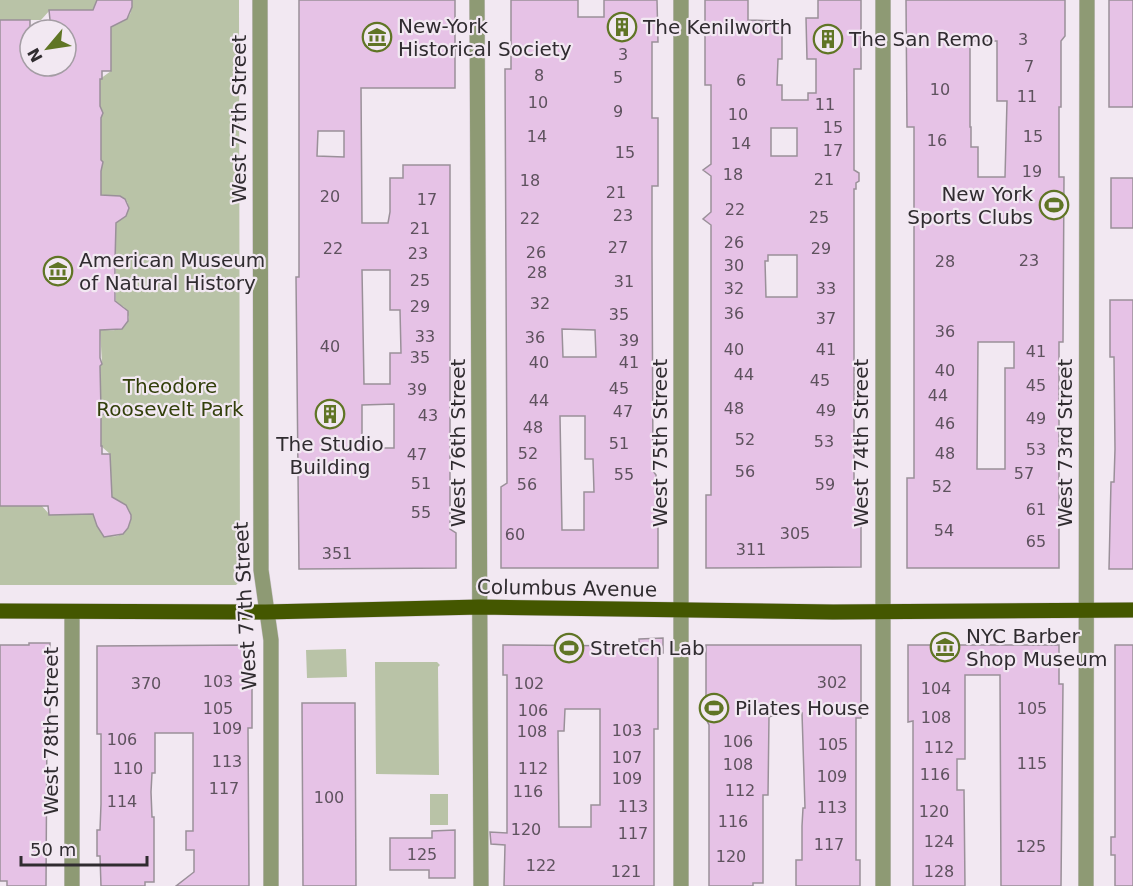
<svg xmlns="http://www.w3.org/2000/svg" width="1133" height="886" viewBox="0 0 1133 886" font-family="'DejaVu Sans',sans-serif">
	<style>
		.green { fill: #b9c3a7 }
		.building { fill: #e6c2e6; stroke: #9a9099; stroke-width: 1.5; fill-rule: evenodd }
		.lines { fill: none; stroke-linecap: round; stroke-linejoin: round }
		.street-casing { stroke: #cfc6cf; stroke-width: 16 }
		.primary-casing { stroke: #cfc6cf; stroke-width: 16 }
		.street { stroke: #8e9a74; stroke-width: 15 }
		.primary { stroke: #445700; stroke-width: 15 }
		.labels { text-anchor: middle; dominant-baseline: central; stroke-width: 4.5; stroke-linejoin: round; paint-order: stroke }
		.number-label { font-size: 16px; fill: #5e525e }
		.poi-label { font-size: 20px; fill: #302c30; stroke: #f2e8f2; text-anchor: start }
		.street-label { font-size: 20px; fill: #302c30; stroke: #f2e8f2 }
		.park-label { font-size: 20px; fill: #323f0a; stroke: #f2e8f2 }
	</style>
	<rect width="100%" height="100%" fill="#f2e8f2"/>
	<!-- green -->
	<path class="green" d="M0 0H97L96 10H50L41 20H0Z
		M131 0H239L240 581 236 585H0V506L41 505 50 515 95 514C95 522 96 527 102 532 124 550 149 506 112 500L110 454 101 446V416L102 413 101 410 100 366 102 363 100 330C113 330 126 333 129 317L124 307 116 303V222L126 216C135 195 116 195 101 195V166L103 163 101 160V116L103 113 100 109V79L111 71V24C126 24 134 15 131 0Z
		M346 649 347 677 307 678 306 650Z
		M375 662H437L440 665 438 667 439 775 376 774Z
		M430 794H448V825H430Z"/>
	<!-- building -->
	<path class="building" d="M97 0H132V7L127 19 111 27V71H102V79H100V106L103 113 101 118V160L103 162 101 171V195L120 196 125 199 129 208 126 216 116 223 115 262V301L128 311V321L122 329 100 330V358L102 364 100 366 101 410 104 413 101 416V446H102V454H110L112 497 126 505 131 515V519L128 528 123 534 104 537 97 526 93 514 49 515 48 506H0V20H30V66H66V30H51L49 10H93Z
		M299 0H455V88H361L362 223H388L390 212V178H403V165H450V529L456 533V568L299 569 296 277H299ZM318 131H344V157L317 156ZM362 270H390V310H400L401 353H390V384H364ZM394 404V448H362V405Z
		M511 0H578V17H604V0H657L658 42H652V118H658V186H652V254L653 471 656 475V492H658V568H501V487L507 483 505 69H511ZM562 329 595 330 596 357H563ZM560 416H585V459H593L594 492H584V530H562Z
		M705 0H748V20L782 21V59H778L777 85H782V100H808V93H816V59H807L806 18H818V0H861V69H854V170L859 173V181L856 183V189H854V483L861 487V567L706 568V495H711V225L703 219 711 212V176L703 170 711 164V85H705ZM771 128H797V156H771ZM768 255H797V297H766L765 261H768Z
		M906 0H1065V36L1061 41V107H1059V177H1064L1063 342H1059V568H907V478H914V127H907ZM970 41H997V101H1007L1005 177H978V147H971V127H970ZM978 342H1014V368H1005V469H977Z
		M1109 0H1133V107H1109Z
		M1111 178H1133V228H1111Z
		M1110 300H1133V569H1109L1111 482H1114L1115 449 1114 357H1110Z
		M663 638V653H658V729H654V886H504L505 845 491 844 490 832 507 833V675H503V645L639 646V639ZM565 709H600V805H591V827H559L558 731H564Z
		M29 643H50V661H48V706H50V721H47L46 886H7V881H0V645H29Z
		M252 645V728H248L249 886H176L194 872V850H186V831H193V733H155V773H152L151 792 152 817H154V882H145V886H101L100 856H97V830H100L101 804V734H97V646Z
		M706 645H861V718H856V860H860V886H796V860H802V826L803 808H805L802 713H780L769 717 768 795H763V883H753V886H709V725L706 719Z
		M908 645H1059V684H1063L1061 886H1001L1000 675H965V759H957V790H964L965 886H913V721L908 722Z
		M1115 645H1133V886H1115V855H1111V837H1115Z
		M302 703H355L356 886H303Z
		M455 830V878H429V870H390V838H432V831Z"/>
	<g class="lines">
		<!-- street casing -->
		<g class="street-casing">
			<path id="street" d="M260 0 261 570 271 640V886
				M477 0 481 886
				M681 0V886
				M883 0V886
				M72 612V886
				M1086 886 1087 0"/>
		</g>
		<!-- primary casing -->
		<g class="primary-casing">
			<path id="primary" d="M0 611 266 612 480 607 833 612 1133 610"/>
		</g>
		<!-- street -->
		<use href="#street" class="street"/>
		<!-- primary -->
		<use href="#primary" class="primary"/>
	</g>
	<!-- icons -->
	<defs>
		<g id="building-ring" transform="scale(1.5)"><circle r="9.5" fill="#f2e8f2" stroke="#607525" stroke-width="1.5"/><path d="M-4-6H4V6H1V3H-1V6H-4ZM-2.5-4.3h1.7v1.8h-1.7ZM.8-4.3h1.7v1.8H.8ZM-2.5-1h1.7V.8h-1.7ZM.8-1h1.7V.8H.8Z" fill="#607525"/></g>
		<g id="museum-ring" transform="scale(1.5)"><circle r="9.5" fill="#f2e8f2" stroke="#607525" stroke-width="1.5"/><path d="M0-6L6-3V-2H-6V-3ZM-5-1h2V3h-2ZM-1-1h2V3h-2ZM3-1h2V3H3ZM-6 4H6V6H-6Z" fill="#607525"/></g>
		<g id="stadium-ring" transform="scale(1.5)"><circle r="9.5" fill="#f2e8f2" stroke="#607525" stroke-width="1.5"/><path d="M0-5a6.5 5 0 1 0 0 10a6.5 5 0 1 0 0-10ZM-3.5-1.8h7v3.6h-7Z" fill="#607525"/></g>
	</defs>
	<g fill-rule="evenodd">
		<use href="#building-ring" x="622" y="27"/>
		<use href="#museum-ring" x="377" y="37"/>
		<use href="#building-ring" x="828" y="39"/>
		<use href="#stadium-ring" x="1054" y="205"/>
		<use href="#museum-ring" x="58" y="271"/>
		<use href="#building-ring" x="330" y="414"/>
		<use href="#museum-ring" x="945" y="647"/>
		<use href="#stadium-ring" x="569" y="648"/>
		<use href="#stadium-ring" x="714" y="708"/>
	</g>
	<g class="labels">
		<!-- number labels -->
		<g class="number-label">
			<text x="1023" y="39">3</text>
			<text x="623" y="54">3</text>
			<text x="1029" y="66">7</text>
			<text x="539" y="75">8</text>
			<text x="618" y="77">5</text>
			<text x="741" y="80">6</text>
			<text x="940" y="89">10</text>
			<text x="1027" y="96">11</text>
			<text x="538" y="102">10</text>
			<text x="825" y="104">11</text>
			<text x="618" y="111">9</text>
			<text x="738" y="114">10</text>
			<text x="833" y="127">15</text>
			<text x="537" y="136">14</text>
			<text x="1033" y="136">15</text>
			<text x="937" y="140">16</text>
			<text x="741" y="143">14</text>
			<text x="833" y="150">17</text>
			<text x="625" y="152">15</text>
			<text x="1032" y="171">19</text>
			<text x="733" y="174">18</text>
			<text x="824" y="179">21</text>
			<text x="530" y="180">18</text>
			<text x="616" y="192">21</text>
			<text x="330" y="196">20</text>
			<text x="427" y="199">17</text>
			<text x="735" y="209">22</text>
			<text x="623" y="215">23</text>
			<text x="819" y="217">25</text>
			<text x="530" y="218">22</text>
			<text x="420" y="228">21</text>
			<text x="734" y="242">26</text>
			<text x="618" y="247">27</text>
			<text x="333" y="248">22</text>
			<text x="821" y="248">29</text>
			<text x="536" y="252">26</text>
			<text x="418" y="253">23</text>
			<text x="1029" y="260">23</text>
			<text x="945" y="261">28</text>
			<text x="734" y="265">30</text>
			<text x="537" y="272">28</text>
			<text x="420" y="280">25</text>
			<text x="624" y="281">31</text>
			<text x="734" y="288">32</text>
			<text x="826" y="288">33</text>
			<text x="540" y="303">32</text>
			<text x="420" y="306">29</text>
			<text x="734" y="313">36</text>
			<text x="619" y="314">35</text>
			<text x="826" y="318">37</text>
			<text x="945" y="331">36</text>
			<text x="425" y="336">33</text>
			<text x="535" y="337">36</text>
			<text x="629" y="340">39</text>
			<text x="330" y="346">40</text>
			<text x="734" y="349">40</text>
			<text x="826" y="349">41</text>
			<text x="1036" y="351">41</text>
			<text x="420" y="357">35</text>
			<text x="539" y="362">40</text>
			<text x="629" y="362">41</text>
			<text x="945" y="370">40</text>
			<text x="744" y="374">44</text>
			<text x="820" y="380">45</text>
			<text x="1036" y="385">45</text>
			<text x="619" y="388">45</text>
			<text x="417" y="389">39</text>
			<text x="938" y="395">44</text>
			<text x="539" y="400">44</text>
			<text x="734" y="408">48</text>
			<text x="826" y="410">49</text>
			<text x="623" y="411">47</text>
			<text x="428" y="415">43</text>
			<text x="1036" y="418">49</text>
			<text x="945" y="423">46</text>
			<text x="533" y="427">48</text>
			<text x="745" y="439">52</text>
			<text x="824" y="441">53</text>
			<text x="619" y="443">51</text>
			<text x="1036" y="449">53</text>
			<text x="528" y="453">52</text>
			<text x="945" y="453">48</text>
			<text x="417" y="454">47</text>
			<text x="745" y="471">56</text>
			<text x="1024" y="473">57</text>
			<text x="624" y="474">55</text>
			<text x="421" y="483">51</text>
			<text x="527" y="484">56</text>
			<text x="825" y="484">59</text>
			<text x="942" y="486">52</text>
			<text x="1036" y="509">61</text>
			<text x="421" y="512">55</text>
			<text x="944" y="530">54</text>
			<text x="795" y="533">305</text>
			<text x="515" y="534">60</text>
			<text x="1036" y="541">65</text>
			<text x="751" y="549">311</text>
			<text x="337" y="553">351</text>
			<text x="218" y="681">103</text>
			<text x="832" y="682">302</text>
			<text x="146" y="683">370</text>
			<text x="529" y="683">102</text>
			<text x="936" y="688">104</text>
			<text x="218" y="708">105</text>
			<text x="1032" y="708">105</text>
			<text x="533" y="710">106</text>
			<text x="936" y="717">108</text>
			<text x="227" y="728">109</text>
			<text x="627" y="730">103</text>
			<text x="532" y="731">108</text>
			<text x="122" y="739">106</text>
			<text x="738" y="741">106</text>
			<text x="833" y="744">105</text>
			<text x="939" y="747">112</text>
			<text x="627" y="757">107</text>
			<text x="227" y="761">113</text>
			<text x="1032" y="763">115</text>
			<text x="738" y="764">108</text>
			<text x="128" y="768">110</text>
			<text x="533" y="768">112</text>
			<text x="935" y="774">116</text>
			<text x="832" y="776">109</text>
			<text x="627" y="778">109</text>
			<text x="224" y="788">117</text>
			<text x="740" y="790">112</text>
			<text x="528" y="791">116</text>
			<text x="329" y="797">100</text>
			<text x="122" y="801">114</text>
			<text x="633" y="806">113</text>
			<text x="832" y="807">113</text>
			<text x="934" y="811">120</text>
			<text x="733" y="821">116</text>
			<text x="526" y="829">120</text>
			<text x="633" y="833">117</text>
			<text x="939" y="841">124</text>
			<text x="829" y="844">117</text>
			<text x="1031" y="846">125</text>
			<text x="422" y="854">125</text>
			<text x="731" y="856">120</text>
			<text x="541" y="865">122</text>
			<text x="626" y="871">121</text>
			<text x="939" y="871">128</text>
		</g>
		<!-- poi labels -->
		<g class="poi-label">
			<text x="398" y="26">New-York<tspan x="398" dy="23">Historical Society</tspan></text>
			<text x="643" y="27">The Kenilworth</text>
			<text x="849" y="39">The San Remo</text>
			<text x="1033" y="194" text-anchor="end">New York<tspan x="1033" dy="23">Sports Clubs</tspan></text>
			<text x="79" y="260">American Museum<tspan x="79" dy="23">of Natural History</tspan></text>
			<text x="330" y="444" text-anchor="middle">The Studio<tspan x="330" dy="23">Building</tspan></text>
			<text x="966" y="636">NYC Barber<tspan x="966" dy="23">Shop Museum</tspan></text>
			<text x="590" y="648">Stretch Lab</text>
			<text x="735" y="708">Pilates House</text>
		</g>
		<!-- street labels -->
		<g class="street-label">
			<text transform="translate(239 119) rotate(-90)">West 77th Street</text>
			<text transform="translate(458 443) rotate(-90)">West 76th Street</text>
			<text transform="translate(660 443) rotate(-90)">West 75th Street</text>
			<text transform="translate(861 443) rotate(-90)">West 74th Street</text>
			<text transform="translate(1065 443) rotate(-90)">West 73rd Street</text>
			<text transform="translate(567 588) rotate(1)">Columbus Avenue</text>
			<text transform="translate(245 606) rotate(-93)">West 77th Street</text>
			<text transform="translate(51 731) rotate(-90)">West 78th Street</text>
		</g>
		<!-- park labels -->
		<g class="park-label">
			<text x="170" y="386">Theodore<tspan x="170" dy="23">Roosevelt Park</tspan></text>
		</g>
	</g>
	<!-- north arrow -->
	<g transform="translate(48 48) rotate(241)"><circle r="28" fill="#f2e8f2" stroke="#a49da4" stroke-width="1.5"/>
	<path d="M0-4.5L10 22L0 15L-10 22Z" fill="#607525"/>
	<text y="-9" font-size="16" font-weight="bold" text-anchor="middle" fill="#302c30">N</text>
	</g>
	<!-- scale -->
	<path d="M21 856v9h126v-9" fill="none" stroke="#302c30" stroke-width="3"/>
	<text x="30" y="856" font-size="18" fill="#302c30" stroke="#f2e8f2" stroke-width="4.5" paint-order="stroke">50 m</text>
</svg>
